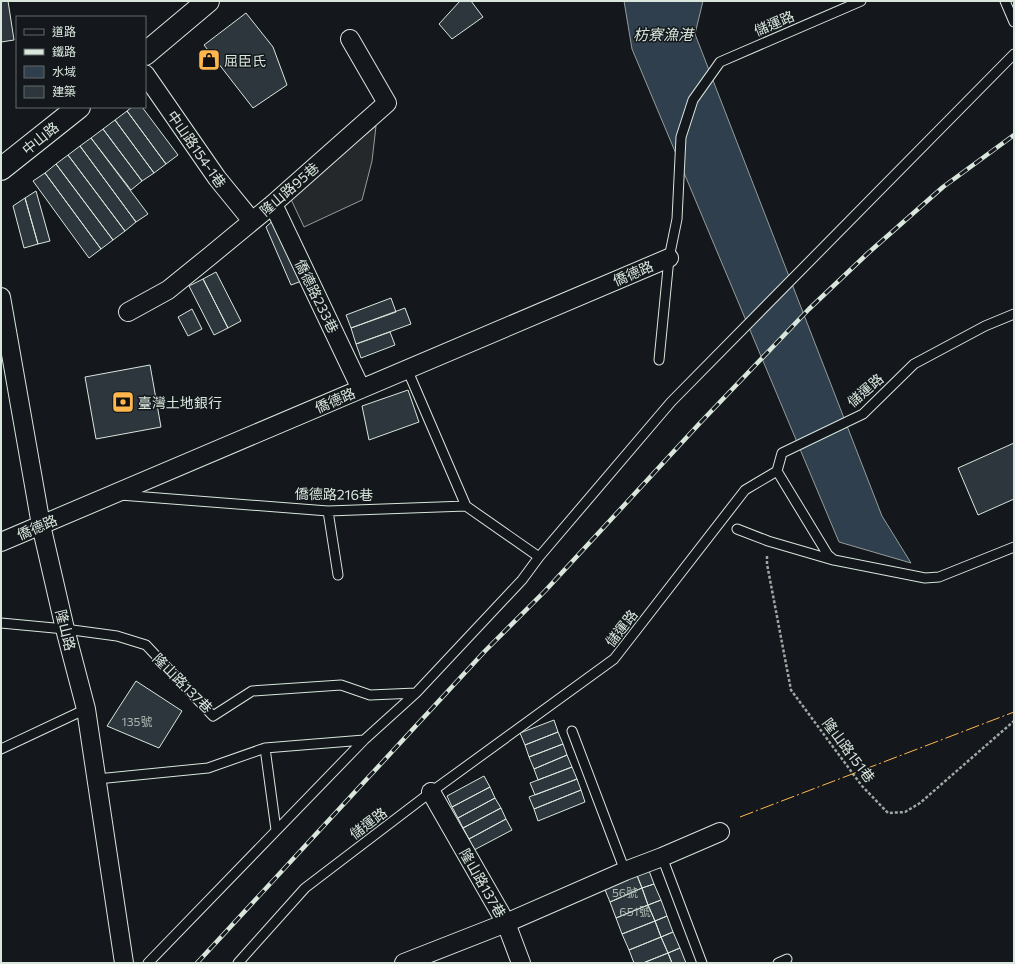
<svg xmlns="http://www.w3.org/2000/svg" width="1015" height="964" viewBox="0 0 1015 964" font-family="Commissioner,'Noto Sans TC',sans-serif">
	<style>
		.parking { fill: #24282b; stroke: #939e99 }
		.water { fill: #2f3f4d; stroke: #939e99 }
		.building { fill: #2c363c; stroke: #d8e6dc }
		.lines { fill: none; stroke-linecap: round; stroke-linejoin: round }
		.service-casing { stroke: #d8e6dc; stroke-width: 11 }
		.minor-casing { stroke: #d8e6dc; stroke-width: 20 }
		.tertiary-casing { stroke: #d8e6dc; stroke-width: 24 }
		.path { stroke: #9da8a2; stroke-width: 2.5; stroke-dasharray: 3 2; stroke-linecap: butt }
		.service { stroke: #14181c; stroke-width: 9 }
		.minor { stroke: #14181c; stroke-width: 18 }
		.tertiary { stroke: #14181c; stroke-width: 22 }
		.rail-casing { stroke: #d8e6dc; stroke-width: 4.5 }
		.rail { stroke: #14181c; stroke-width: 3; stroke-dasharray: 9; stroke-linecap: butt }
		.power { stroke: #ffb74d; stroke-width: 1; stroke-dasharray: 14 3 2 3; stroke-linecap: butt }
		.labels { text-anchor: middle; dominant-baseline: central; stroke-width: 3; stroke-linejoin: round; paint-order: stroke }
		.number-label { font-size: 12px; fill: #adbab4 }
		.street-label { font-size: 14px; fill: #d8e6dc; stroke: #14181c }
		.poi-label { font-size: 14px; fill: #d8e6dc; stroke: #14181c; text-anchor: start }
		.water-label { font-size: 15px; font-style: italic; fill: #d8e6dc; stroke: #14181c }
	</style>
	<rect width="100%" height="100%" fill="#14181c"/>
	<!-- parking -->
	<path class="parking" d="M376 126 372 161 362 200 304 227 289 195Z"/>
	<!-- water -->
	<path class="water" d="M624 1H703L695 34 882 516 911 563 839 542 632 49Z"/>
	<!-- building -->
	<path class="building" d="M1 1H8L14 40 1 42Z
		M460 1H471L483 17 452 39 439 24Z
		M246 13 273 47 287 85 253 108 204 45Z
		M132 107H142L178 155 166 164 127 111Z
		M127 111 166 164 154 173 115 120Z
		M115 120 154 173 142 181 103 129Z
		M103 129 142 181 131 190 91 138Z
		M91 138 148 214 136 222 80 146Z
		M80 146 136 222 125 231 68 155Z
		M68 155 125 231 113 240 56 164Z
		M56 164 113 240 101 249 45 173Z
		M45 173 101 249 89 258 33 181Z
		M36 191 50 241 38 244 25 198Z
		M25 198 38 244 24 248 13 206Z
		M279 215 307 279 291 285 266 227Z
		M216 272 241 321 228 328 203 279Z
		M203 279 228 328 214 335 189 286Z
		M391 298 396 312 351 328 346 315Z
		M405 308 411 324 356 344 351 328Z
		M192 309 202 329 188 336 178 317Z
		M390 332 395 345 361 358 356 344Z
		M150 365 161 427 96 439 85 377Z
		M408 390 419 422 369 440 362 406Z
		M1014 443V499L978 515 958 468Z
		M136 681 182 711 159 748 107 726Z
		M554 720 558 732 525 745 520 733Z
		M558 732 563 744 529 757 525 745Z
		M563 744 567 755 534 769 529 757Z
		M567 755 572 767 538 780 534 769Z
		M572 767 577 779 535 795 530 783Z
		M484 776 490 787 452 807 447 796Z
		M577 779 581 790 534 809 529 797Z
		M490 787 495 798 458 818 452 807Z
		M581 790 585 802 538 821 534 809Z
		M495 798 501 808 463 828 458 818Z
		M501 808 506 819 469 839 463 828Z
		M506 819 512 830 474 850 469 839Z
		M648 868 654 884 642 888 636 873Z
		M636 873 642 888 610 902 603 885Z
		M654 884 661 900 648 905 642 888Z
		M642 888 648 905 616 918 610 902Z
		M661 900 667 916 655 921 648 905Z
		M648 905 655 921 622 934 616 918Z
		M667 916 673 932 661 937 655 921Z
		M655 921 661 937 629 950 622 934Z
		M673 932 680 948 668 953 661 937Z
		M661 937 668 953 643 963H634L629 950Z
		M680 948 686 963H672L668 953Z
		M668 953 672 963H643Z"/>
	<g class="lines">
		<!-- service casing -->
		<g class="service-casing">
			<path id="service" d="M1005 1 1014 22
				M659 360 669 258 677 219 681 137 693 100 720 62 861 1
				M407 369 466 506
				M777 471 828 555 834 560 925 578 939 577 1014 547
				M120 495 328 511 466 506 539 557
				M328 511 338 575
				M737 529 768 541 833 560
				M1 623 65 629 117 636 146 645 213 716 252 691 341 685 370 695 416 693
				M572 731 625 871
				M265 748 276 830
				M1 749 86 709
				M97 779 208 768 265 748 364 740
				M662 857 702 963
				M148 963 364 740 416 693 522 580 539 557 671 402 1014 54
				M238 963 305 888 431 792 614 659 745 490 777 471 782 453 863 414 914 364 985 326 1014 314
				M778 963 787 959"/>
		</g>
		<!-- minor casing -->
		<g class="minor-casing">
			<path id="minor" d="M145 74 217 178 252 221
				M273 204 361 389
				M1 297 41 525 65 629 86 709 124 963
				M128 312 168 290 210 256 273 204 387 103 350 39
				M1 542 669 258
				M431 792 506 923 521 963
				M404 963 506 923 625 871 662 857 720 832"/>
		</g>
		<!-- tertiary casing -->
		<g class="tertiary-casing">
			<path id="tertiary" d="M145 54 208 1
				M1 169 79 107"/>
		</g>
		<!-- path -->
		<path class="path" d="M767 556V564L791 690 862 786 888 813 905 812 920 803 1014 721"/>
		<!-- service -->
		<use href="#service" class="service"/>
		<!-- minor -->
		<use href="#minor" class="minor"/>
		<!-- tertiary -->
		<use href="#tertiary" class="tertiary"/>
		<!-- rail casing -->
		<g class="rail-casing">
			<path id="rail" d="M197 963 485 651 545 591 699 424 809 309 867 254 943 187 1014 135"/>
		</g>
		<!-- rail -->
		<use href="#rail" class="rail"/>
		<!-- power -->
		<path class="power" d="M740 817 1014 712"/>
	</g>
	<!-- icons -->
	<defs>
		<g id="shop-square" transform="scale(1.15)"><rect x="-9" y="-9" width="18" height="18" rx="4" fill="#ffb74d" stroke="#14181c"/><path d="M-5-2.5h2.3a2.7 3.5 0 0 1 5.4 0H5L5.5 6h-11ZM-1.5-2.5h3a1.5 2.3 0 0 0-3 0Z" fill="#111"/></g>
		<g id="bank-square" transform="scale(1.15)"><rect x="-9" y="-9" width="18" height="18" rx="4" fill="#ffb74d" stroke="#14181c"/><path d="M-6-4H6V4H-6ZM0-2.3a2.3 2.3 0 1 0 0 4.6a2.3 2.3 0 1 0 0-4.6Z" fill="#111"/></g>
	</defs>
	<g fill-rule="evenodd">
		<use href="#shop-square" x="209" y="60"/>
		<use href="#bank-square" x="123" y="402"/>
	</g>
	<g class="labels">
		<!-- number labels -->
		<g class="number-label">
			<text x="137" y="721">135號</text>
			<text x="625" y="892">56號</text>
			<text x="635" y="911">651號</text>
		</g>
		<!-- street labels -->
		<g class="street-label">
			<text transform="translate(774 23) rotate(-23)">儲運路</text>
			<text transform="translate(40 138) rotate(-39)">中山路</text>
			<text transform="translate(197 149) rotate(55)">中山路154-1巷</text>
			<text transform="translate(289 189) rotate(-41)">隆山路95巷</text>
			<text transform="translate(633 273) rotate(-23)">僑德路</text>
			<text transform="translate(317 296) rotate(64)">僑德路233巷</text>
			<text transform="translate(865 390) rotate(-41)">儲運路</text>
			<text transform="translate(335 400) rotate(-23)">僑德路</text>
			<text transform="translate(334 494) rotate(1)">僑德路216巷</text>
			<text transform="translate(37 527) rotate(-23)">僑德路</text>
			<text transform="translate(621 628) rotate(-52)">儲運路</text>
			<text transform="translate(66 630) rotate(76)">隆山路</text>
			<text transform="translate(183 683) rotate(45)">隆山路137巷</text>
			<text transform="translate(849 750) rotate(53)">隆山路151巷</text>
			<text transform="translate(368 823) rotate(-37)">儲運路</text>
			<text transform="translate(483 883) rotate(60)">隆山路137巷</text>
		</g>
		<!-- poi labels -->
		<g class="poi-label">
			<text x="224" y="60">屈臣氏</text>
			<text x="138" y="402">臺灣土地銀行</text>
		</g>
		<!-- water labels -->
		<g class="water-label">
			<text x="663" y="34">枋寮漁港</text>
		</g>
	</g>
	<!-- border -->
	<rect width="1015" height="964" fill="none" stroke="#d8e6dc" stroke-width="4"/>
	<!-- legend -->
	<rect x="16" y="16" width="130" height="92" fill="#14181c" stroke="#626a69"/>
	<rect x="24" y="29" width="20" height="6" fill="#14181c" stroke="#626a69"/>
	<text x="52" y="36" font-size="12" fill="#d8e6dc">道路</text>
	<rect x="24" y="49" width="20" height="6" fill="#d8e6dc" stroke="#626a69"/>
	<text x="52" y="56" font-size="12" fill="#d8e6dc">鐵路</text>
	<rect x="24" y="66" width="20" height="12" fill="#2f3f4d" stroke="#626a69"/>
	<text x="52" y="76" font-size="12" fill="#d8e6dc">水域</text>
	<rect x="24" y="86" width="20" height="12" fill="#2c363c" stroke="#626a69"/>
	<text x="52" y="96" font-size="12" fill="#d8e6dc">建築</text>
</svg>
